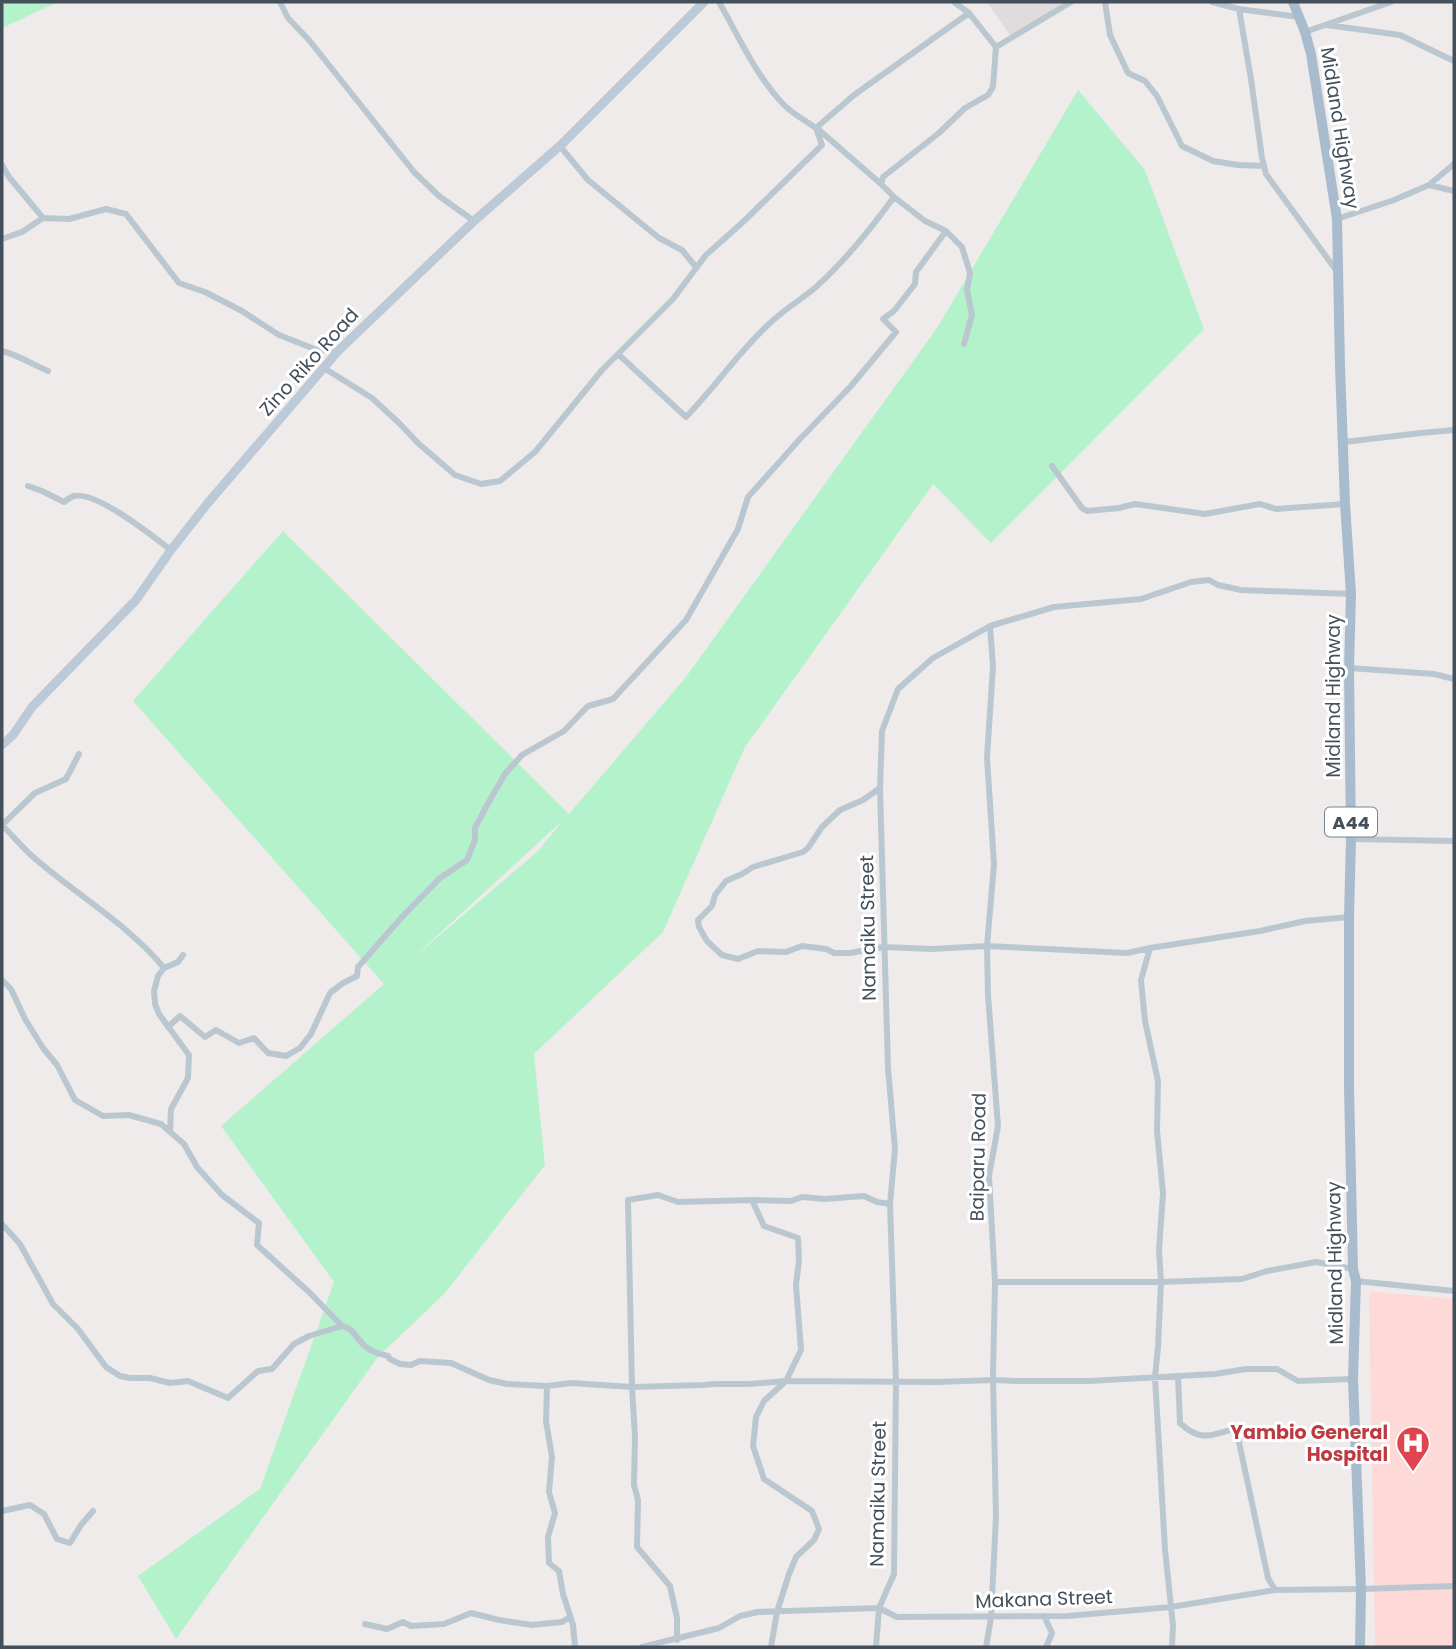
<svg xmlns="http://www.w3.org/2000/svg" width="1456" height="1649" viewBox="0 0 1456 1649" font-family="Poppins,sans-serif">
	<style>
		.education { fill: #e0dcdd }
		.medical { fill: #fddad7 }
		.green { fill: #b4f2cb; fill-rule: evenodd }
		.lines { fill: none; stroke-linecap: round; stroke-linejoin: round }
		.street { stroke: #bbc7d0; stroke-width: 6 }
		.secondary { stroke: #bcc9d7; stroke-width: 9 }
		.primary { stroke: #a8bcce; stroke-width: 10 }
		.labels { text-anchor: middle; dominant-baseline: central; stroke-width: 6; stroke-linejoin: round; paint-order: stroke }
		.shield { fill: #fff; stroke: #7b848c; stroke-width: 2 }
		.shield-label { font-size: 18px; font-weight: bold; fill: #43505b }
		.street-label { font-size: 19px; fill: #43505b; stroke: #fff }
		.health-label { font-size: 19px; font-weight: bold; fill: #be3a42; stroke: #fff; text-anchor: end }
	</style>
	<rect width="100%" height="100%" fill="#efebeb"/>
	<!-- education -->
	<path class="education" d="M987 2H1067L1011 37Z"/>
	<!-- medical -->
	<path class="medical" d="M1369 1291 1454 1299V1647H1375Z"/>
	<!-- green -->
	<path class="green" d="M2 2H58L2 28Z
		M1078 90 1145 170 1204 329 991 543 933 484 745 747 663 932 534 1054 545 1165 445 1293 377 1358 176 1639 138 1576 260 1489 334 1282 221 1126 384 984 133 701 283 531 569 814 686 677 937 328ZM563 820 538 851 412 959Z"/>
	<g class="lines">
		<!-- street -->
		<path class="street" d="M280 2 288 18 309 40 414 172 439 196 474 221
			M719 2C739 37 756 76 784 105 793 114 806 121 816 128L854 95 969 13
			M954 2 969 13 996 47
			M1105 2 1110 35 1128 73 1145 81 1157 96 1182 146 1213 161 1238 165 1264 166
			M1212 2 1239 9
			M1299 17 1239 9 1251 79 1262 158 1266 174 1336 270
			M1327 25 1400 35 1454 61
			M1305 32 1391 2
			M818 129 881 184
			M560 146 588 180 659 238 682 250 696 267
			M2 165 9 177 43 218 69 219 106 209 126 214 179 283 205 292 242 311 279 335 317 350 338 351
			M1429 185 1454 191
			M1337 219 1394 200 1429 185 1454 164
			M2 239 22 232 43 218
			M964 344 972 315 967 290 970 273 962 247 946 231 925 221 894 197 881 184 883 177 939 133 965 108 988 95 993 87 996 47 1071 2
			M2 351C18 355 32 364 48 371
			M618 354 686 417C715 387 738 353 769 324 783 310 801 300 816 287 846 260 870 230 894 197
			M324 368 372 398 398 422 418 443 455 475 481 484 500 481 535 452 602 370 673 299 706 255 743 222 822 145 816 128
			M1344 442 1421 433 1454 430
			M1052 466 1082 508 1087 511 1119 508 1135 504 1205 514 1260 504 1276 509 1345 504
			M28 486 42 491 64 502C67 500 70 497 74 496 97 491 152 536 171 550
			M1349 668 1434 674 1454 679
			M79 754 66 779 35 793 2 825C12 835 21 846 32 856 75 894 128 924 164 968L178 962 183 955
			M880 788 863 800 840 810 822 827 808 848 803 852 753 867 742 874 726 881 715 895 712 906 698 920 699 927 707 941 722 955 738 959 758 951 786 952 802 946 826 949 834 953H850L883 947 932 949 987 946 1127 953 1150 948 1260 931 1305 921 1349 917
			M1351 839 1454 841
			M1150 948 1141 980 1145 1021 1158 1081 1157 1131 1163 1193 1159 1250 1161 1282 1158 1347 1155 1377 1165 1549 1173 1626 1172 1647
			M164 968 158 976 154 991 155 1004 159 1014 189 1055 188 1078 171 1109 170 1132
			M2 980 11 989 25 1019 43 1048 57 1065 75 1100 103 1116 129 1115 161 1124 184 1144 197 1167 222 1195 259 1223 257 1245 309 1292 342 1326C354 1328 356 1339 365 1346 371 1352 380 1354 388 1356L390 1359 400 1364 411 1365 420 1361 451 1363 489 1380 507 1384 547 1386 571 1383 632 1387 703 1385 714 1384H750L786 1381 937 1382 994 1380 1015 1381H1089L1215 1374 1246 1369H1277L1298 1381 1353 1379
			M168 1027 180 1016 205 1037 216 1030 239 1043 254 1038 268 1053 286 1056 300 1048 311 1034 330 993 343 983 357 976 358 967 402 917 440 878 467 860 475 840V828L491 798 505 774 522 755 564 731 588 706 613 699 686 620 738 529 748 497 800 439 851 386 896 332 883 319 894 311 915 284 916 272 946 231
			M752 1200 791 1201 802 1197 825 1199 864 1196 877 1202 890 1204
			M2 1224 20 1244 53 1304 78 1329 106 1367 120 1376 130 1378H150L170 1383 188 1381 228 1398 258 1371 272 1369 294 1344 309 1336 342 1326
			M1356 1281 1454 1291
			M995 1282H1161L1242 1279 1267 1271 1316 1262 1353 1269
			M1178 1376 1180 1423C1200 1442 1212 1436 1236 1428L1268 1578 1275 1590
			M547 1386 546 1421 552 1457 549 1492 555 1513 548 1537 549 1563 559 1571 563 1594 573 1625 575 1647
			M2 1511 30 1505 44 1514 57 1539 70 1543 81 1525 93 1511
			M1044 1616 1052 1633 1046 1647
			M365 1624 387 1629 403 1622 411 1626 444 1624 471 1613 499 1620 532 1625 562 1622 570 1617
			M677 1640V1618L670 1586 637 1547 638 1500 634 1485 635 1437 632 1387 628 1200 658 1195 678 1202 752 1200 764 1226 798 1238 799 1260 796 1285 801 1350 786 1381 764 1401 756 1417 753 1446 764 1479 812 1511 819 1529 814 1540 796 1557 789 1574 777 1612 771 1647
			M642 1647 719 1628 740 1616 758 1612 879 1608 897 1617 1067 1616 1171 1607 1275 1590 1361 1589 1454 1586
			M876 1647 879 1608 894 1574 896 1381 890 1204 895 1149 888 1068 880 788 882 731 898 689 933 658 990 626 1054 607 1141 599 1191 582 1209 580 1218 585 1241 590 1351 594
			M986 1647 991 1618 996 1517 993 1376 995 1282 989 1176 998 1126 988 995 987 946 994 864 987 758 993 666 990 626"/>
		<!-- secondary -->
		<path class="secondary" d="M2 745 13 735 32 707 136 600 171 550 207 504 338 351 474 221 562 144 704 2"/>
		<!-- primary -->
		<path class="primary" d="M1293 2 1305 32 1311 54 1337 219 1340 366 1345 504 1351 594 1349 668 1351 839 1349 917V1088L1353 1269 1356 1281 1353 1379 1361 1589 1360 1647"/>
	</g>
	<!-- icons -->
	<defs>
		<g id="hospital-pin" transform="scale(1.75)"><path d="M0 17L-7.5 6A9.5 9.5 0 1 1 7.5 6Z" fill="#e0444e" stroke="#fff"/><path d="M-5-5h3v3.5h4V-5h3V5h-3V1.5h-4V5h-3Z" fill="#fff"/></g>
	</defs>
	<g fill-rule="evenodd">
		<use href="#hospital-pin" x="1413" y="1443"/>
	</g>
	<g class="labels">
		<!-- shield labels -->
		<rect class="shield" x="1325" y="807.5" width="52" height="29" rx="5"/>
		<g class="shield-label">
			<text x="1351" y="822">A44</text>
		</g>
		<!-- street labels -->
		<g class="street-label">
			<text transform="translate(1340 128) rotate(81)">Midland Highway</text>
			<text transform="translate(309 362) rotate(-48)">Zino Riko Road</text>
			<text transform="translate(1333 696) rotate(-90)">Midland Highway</text>
			<text transform="translate(868 928) rotate(-91)">Namaiku Street</text>
			<text transform="translate(978 1157) rotate(-89)">Baiparu Road</text>
			<text transform="translate(1335 1263) rotate(-91)">Midland Highway</text>
			<text transform="translate(878 1494) rotate(-89)">Namaiku Street</text>
			<text transform="translate(1044 1599) rotate(-2)">Makana Street</text>
		</g>
		<!-- health labels -->
		<g class="health-label">
			<text x="1388" y="1432">Yambio General<tspan x="1388" dy="22">Hospital</tspan></text>
		</g>
	</g>
	<!-- border -->
	<rect width="1456" height="1649" fill="none" stroke="#43505b" stroke-width="7"/>
</svg>
